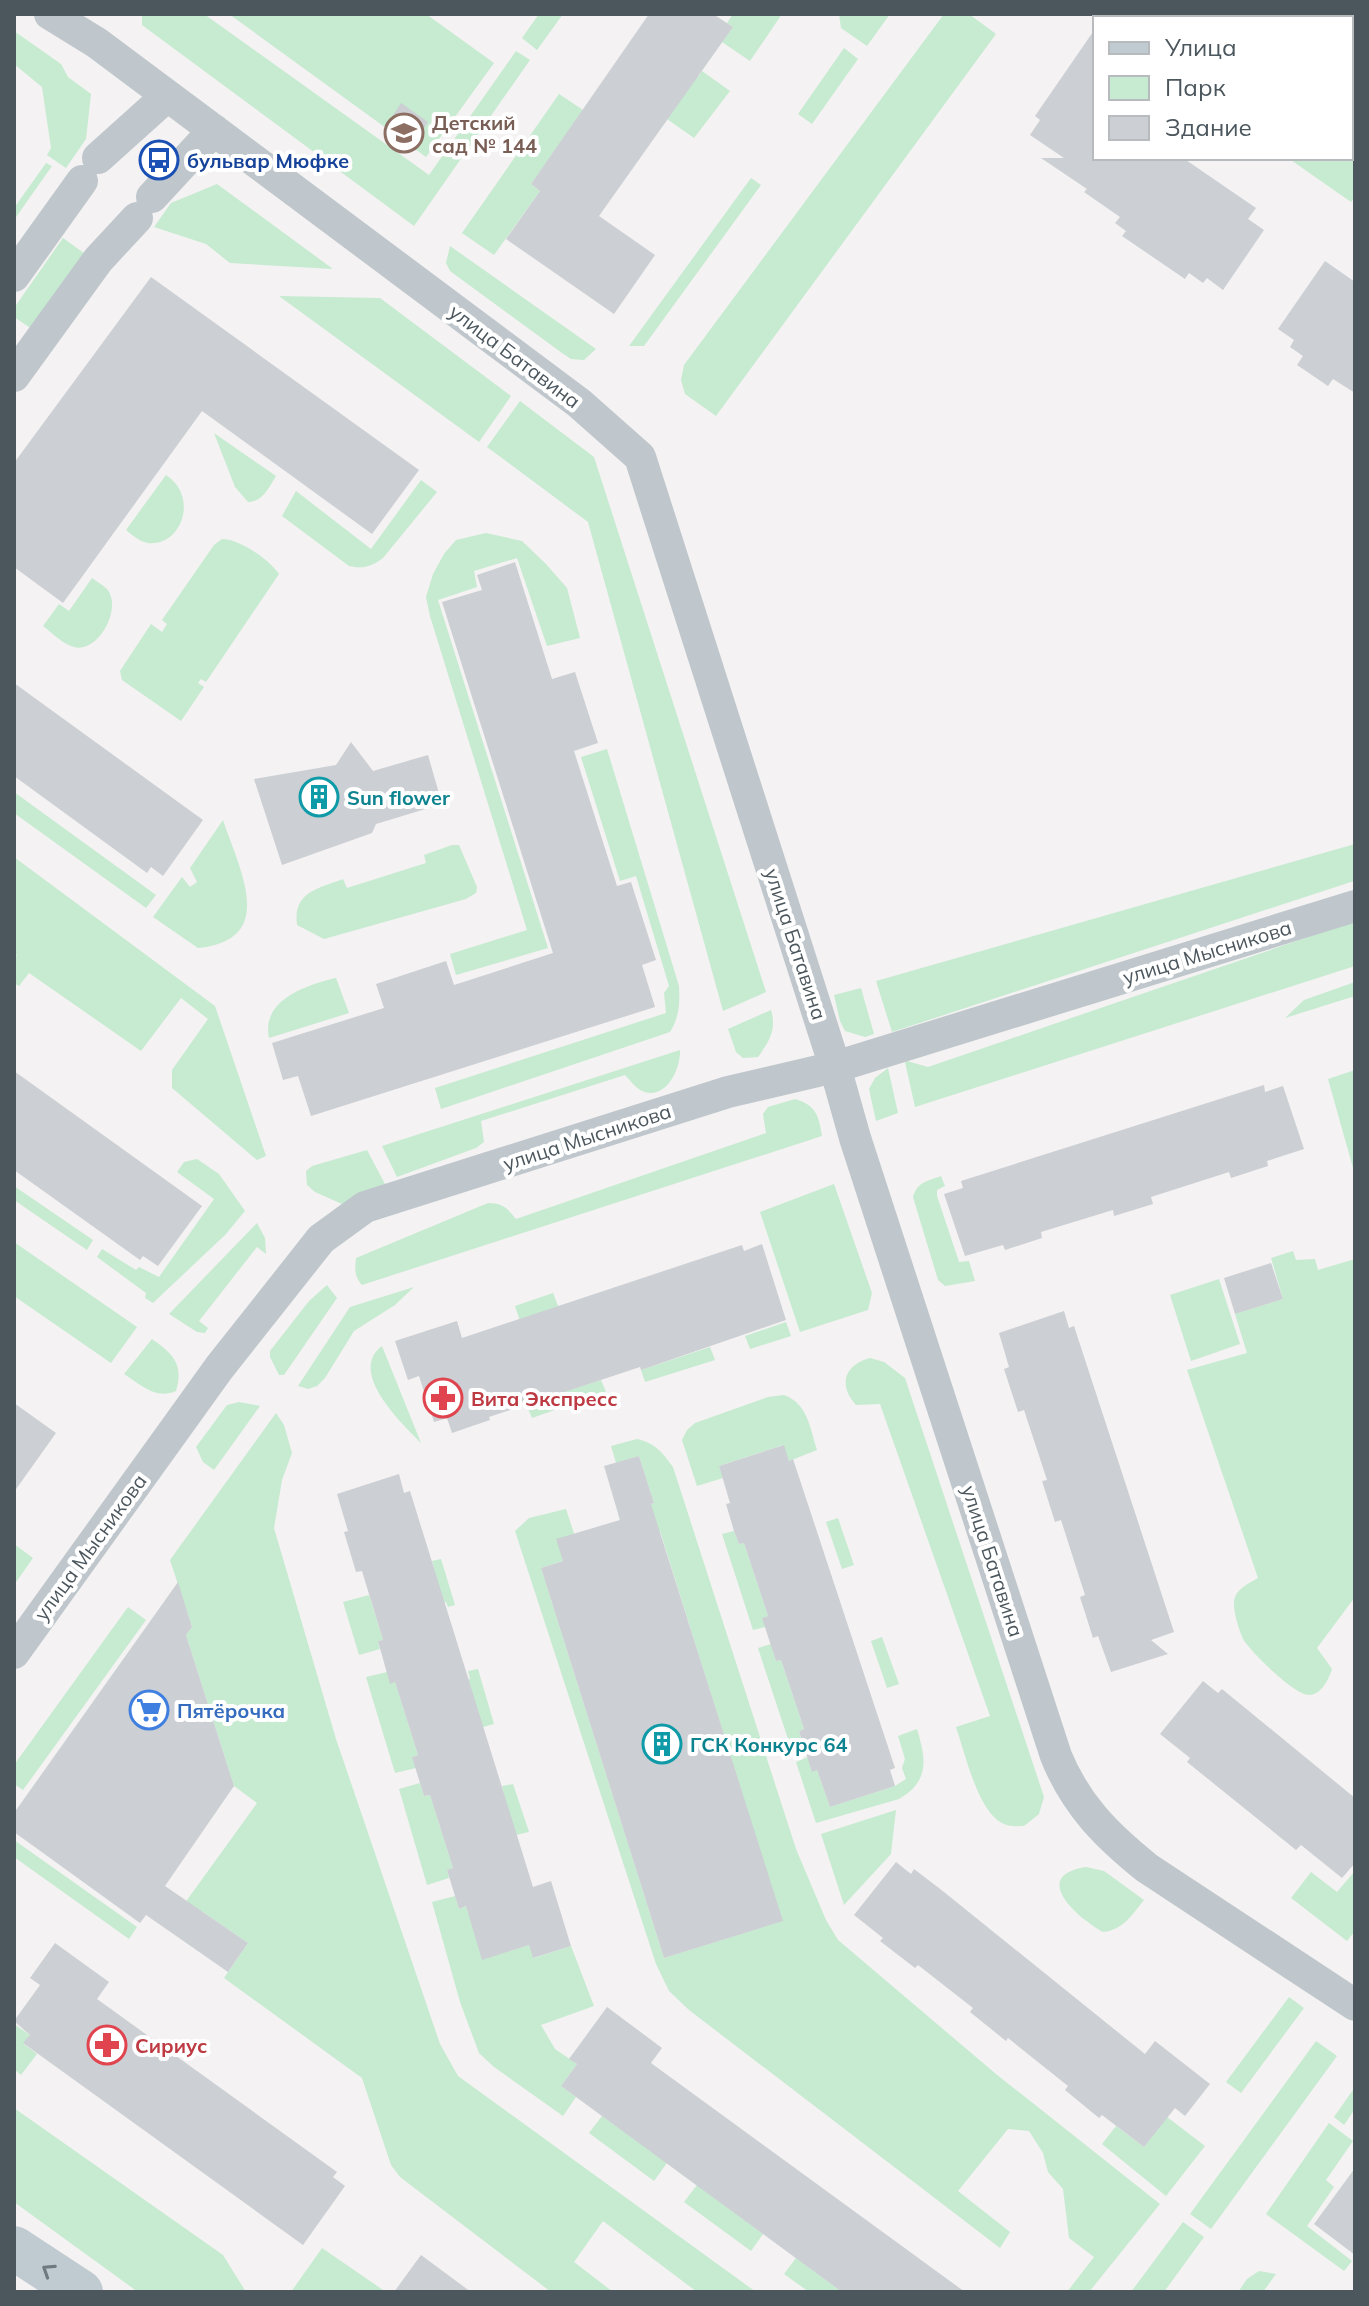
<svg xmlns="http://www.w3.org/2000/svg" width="1369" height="2306" viewBox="0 0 1369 2306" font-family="Mulish,sans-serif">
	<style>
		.green { fill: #c6ebd1 }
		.building { fill: #cccfd3 }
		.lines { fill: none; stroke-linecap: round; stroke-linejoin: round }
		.street { stroke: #bfc7cc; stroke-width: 32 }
		.secondary { stroke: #c0cad1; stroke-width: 44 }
		.oneway { stroke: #6e7980 }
		.labels { text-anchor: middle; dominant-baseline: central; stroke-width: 8; stroke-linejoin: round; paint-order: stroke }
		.education-label { font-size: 20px; font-weight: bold; fill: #785e54; stroke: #fff; text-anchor: start }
		.transit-label { font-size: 20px; font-weight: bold; fill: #164399; stroke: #fff; text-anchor: start }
		.street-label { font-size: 20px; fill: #4b565d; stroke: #fff }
		.culture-label { font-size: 20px; font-weight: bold; fill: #0d838f; stroke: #fff; text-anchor: start }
		.health-label { font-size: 20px; font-weight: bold; fill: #be3a42; stroke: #fff; text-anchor: start }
		.shop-label { font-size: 20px; font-weight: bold; fill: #366cbe; stroke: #fff; text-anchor: start }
	</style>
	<rect width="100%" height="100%" fill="#f4f2f2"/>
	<!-- green -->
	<path class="green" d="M142 14H204L429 175 516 51 530 60 414 226 142 25Z
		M229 14H426L494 63 426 157Z
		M539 14H563L537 50 522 38Z
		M733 14H782L750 61 722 42 733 27 727 23Z
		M839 14H890L867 46 841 28Z
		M944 14H969L996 34 716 416 685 394 681 380 684 365Z
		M1338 14H1355V196L1351 202 1288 158H1351V18H1335Z
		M14 31 61 64 68 77 91 94 86 139 66 168 47 155 51 148 42 87 14 64Z
		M844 48 858 59 812 124 798 114Z
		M702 71 730 91 694 138 667 119 691 73 698 77Z
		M559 94 583 110 531 184 540 191 494 255 462 233Z
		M46 163 52 166 14 220V208Z
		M751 178 761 185 644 346H629Z
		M217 184 333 269 230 263 206 244 154 227 171 203Z
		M63 238 88 256 35 331 14 317V308Z
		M450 246 596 349 584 360 571 359 562 353 450 271 446 263Z
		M279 296 380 298 511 396 479 442Z
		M520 401 594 457 766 992 723 1011 588 522 487 447Z
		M214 433 276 476C269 487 263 502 248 502L235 487Z
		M166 475C199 496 182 547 148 543 140 542 132 535 126 530Z
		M421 480 437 492 383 558C371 567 363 569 349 566L282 516 296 491 371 549Z
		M486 533 522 541 546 564 567 588 580 638 547 646 517 558 474 571 477 587 438 600 548 948 456 975 450 954 527 930 430 616 426 597 433 574 444 554 456 540Z
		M222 539C239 539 269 559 279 574L206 682 201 679 198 683 204 687 181 721 122 680 120 671 151 624 162 632 167 624 162 620 214 545Z
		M92 578C96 581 103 585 107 589 123 608 98 654 74 647 63 644 52 633 43 626L59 604 69 611Z
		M607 749 679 986C680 1005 679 1017 670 1032L441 1109 435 1088 666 1013 664 993 669 986 636 876 620 881 581 757Z
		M14 792 156 895 146 908 14 813Z
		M223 820C239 869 279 940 198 948L153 917 182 877 190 887 197 882 190 868Z
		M1355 844 1354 881 892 1032 876 981Z
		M452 845H459L477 887 476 893 466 899 324 939 297 925C293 892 317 889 343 879L347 888 426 863 424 855Z
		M14 857 215 1006 266 1156 257 1160 172 1088V1070L208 1019 181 998 141 1051 29 973 19 986 14 983V960L17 955 14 953Z
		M1355 921V966L915 1107 905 1062 907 1061 928 1067Z
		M336 978 349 1013 269 1038C261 1000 306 985 336 978Z
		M1355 982V996L1285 1018 1304 1000Z
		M861 988 874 1034 865 1037 845 1031 840 1021 834 995Z
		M771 1010C777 1029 769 1042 758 1057L743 1058 736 1052 728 1029Z
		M680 1050C681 1069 665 1103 640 1090 634 1086 630 1080 625 1075L481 1121 484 1142 476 1148 397 1177 382 1146Z
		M888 1068 898 1113 876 1121 869 1089 875 1078Z
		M1355 1070V1175L1328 1079Z
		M795 1099C816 1105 819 1116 822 1136L362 1285C354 1276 355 1269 356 1258L488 1203C503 1203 507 1208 516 1219L766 1133 763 1114 768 1107Z
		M367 1150 385 1184 342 1204 315 1192 307 1185 306 1171 312 1166Z
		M197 1159 219 1174 245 1211 225 1235 153 1303 145 1298 146 1293 97 1257 102 1249 136 1270 139 1267 159 1277 214 1199 177 1172 184 1162Z
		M941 1176 945 1186 937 1190V1196L959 1262 969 1261 975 1281 945 1286 938 1280 913 1197C917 1182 928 1181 941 1176Z
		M834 1184 872 1293 868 1310 800 1332 760 1212Z
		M14 1186 93 1240 87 1250 14 1200Z
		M257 1223 265 1238 266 1254 257 1247 199 1321 208 1328 205 1333 197 1332 169 1314Z
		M14 1242 137 1327 111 1363 14 1296Z
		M1293 1251 1296 1260 1315 1259 1318 1270 1355 1259V1597L1317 1648 1332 1669C1329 1679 1321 1695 1309 1695 1294 1695 1251 1652 1243 1639 1239 1630 1231 1606 1235 1597 1239 1587 1250 1583 1258 1578L1187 1370 1247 1353 1235 1314 1283 1299 1271 1258Z
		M1219 1279 1240 1344 1191 1361 1170 1295Z
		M327 1285 337 1298 284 1375H279L270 1357V1351L309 1301Z
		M414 1287 395 1305 354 1331 325 1378 317 1386 308 1389 298 1386 350 1307Z
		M553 1293 560 1311 521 1324 515 1306Z
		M786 1322 791 1336 750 1349 745 1336Z
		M152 1339C173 1354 184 1364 176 1391 156 1400 141 1385 124 1374Z
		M382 1346 421 1443C402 1424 347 1372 382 1346Z
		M710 1347 715 1360 645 1382 641 1370Z
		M870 1358 884 1362 905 1378 1044 1797 1039 1814 1024 1826C1018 1826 1010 1827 1004 1824 978 1813 965 1753 956 1727L990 1716 880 1404 856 1405C838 1385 844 1365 870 1358Z
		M601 1380 606 1392 532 1418 526 1404Z
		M784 1395C808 1404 810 1428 817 1450L789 1461 783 1445 719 1466 723 1478 697 1486 682 1440 687 1430 695 1423 768 1397Z
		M239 1402 260 1406 214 1470 203 1462 196 1447 227 1405Z
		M276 1413 284 1425 292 1453 282 1480 274 1528 336 1739 440 2044 458 2076 756 2292H697L603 2221 574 2262 613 2292H551L400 2177 391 2165 362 2078 224 1978 248 1943 203 1912 182 1907 257 1803 234 1786 186 1635 192 1627 170 1560Z
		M637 1439C655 1443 662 1452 673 1467L796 1849 826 1920 838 1940 996 2074 1160 2204 1089 2292H1067L1094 2257 1069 2238 1063 2189 1048 2172 1043 2153 1029 2131 1008 2129 958 2191 1010 2232 1000 2248 689 2010 669 1991 656 1964 515 1531 529 1518 566 1509 581 1555 541 1568 664 1958 782 1921 660 1531 626 1541 618 1514 654 1503 639 1456 616 1463 611 1446Z
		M838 1518 854 1565 842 1569 826 1522Z
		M734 1531 739 1544 744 1543 768 1616 763 1618 765 1627 753 1630 722 1534Z
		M14 1544 33 1558 14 1585Z
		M441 1559 455 1605 448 1607 446 1602 440 1603 430 1570 434 1568 432 1561Z
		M369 1595 383 1640 378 1641 380 1649 359 1655 343 1602Z
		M128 1607 146 1620 23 1790 14 1784V1765Z
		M882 1637 899 1684 887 1688 871 1641Z
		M771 1644 776 1661 781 1660 804 1729 799 1731 802 1741 790 1745 758 1648Z
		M478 1669 494 1724 483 1727 464 1681 470 1679 468 1671Z
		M387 1672 391 1683 395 1682 418 1755 412 1757 416 1768 395 1773 366 1677Z
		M917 1729C926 1759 930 1781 899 1799L816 1823 796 1762 808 1757 812 1771 817 1770 830 1807 895 1786 906 1779 902 1768 905 1759 898 1736Z
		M420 1783 424 1796 430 1795 453 1868 447 1870 449 1878 427 1885 399 1789Z
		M513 1784 529 1832 516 1835 498 1796 504 1794 502 1786Z
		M896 1810 891 1854 844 1905 821 1834Z
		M14 1840 137 1927 129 1939 14 1857Z
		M1086 1867 1104 1871 1144 1900C1132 1915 1123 1930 1103 1932 1078 1918 1029 1876 1086 1867Z
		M1355 1871V1931L1347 1941 1291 1898 1311 1872 1337 1892Z
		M455 1896 459 1909 466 1906 483 1959 529 1945 534 1958 571 1946 594 2006 541 2025 555 2049 577 2064 561 2086 576 2097 563 2116 494 2067 479 2053 460 2002 432 1902Z
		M1289 1997 1304 2008 1241 2093 1226 2082Z
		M14 2024 30 2035 24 2044 37 2054 21 2075 14 2069Z
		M1316 2041 1337 2056 1211 2229 1190 2214Z
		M1355 2087V2109L1344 2125 1334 2117Z
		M14 2108 223 2255 246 2292H138L14 2202Z
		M602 2116 667 2163 654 2181 589 2133Z
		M1167 2117 1205 2146 1166 2196 1102 2144 1116 2126 1144 2147Z
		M1329 2123 1353 2141 1326 2180 1334 2187 1307 2226 1352 2261 1344 2271 1266 2214Z
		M697 2185 763 2234 751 2251 684 2202Z
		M1183 2222 1204 2237 1164 2292H1131Z
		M322 2248 386 2292H291Z
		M796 2258 842 2292H809L784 2274Z
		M1259 2271 1276 2274 1263 2292H1238L1247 2279Z"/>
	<!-- building -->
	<path class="building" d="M649 14H713L733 27 599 216 655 255 614 314 506 239 540 191 531 184Z
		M1095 29V158H1183L1256 208 1248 219 1264 230 1223 290 1207 278 1203 283 1189 273 1185 279 1122 236 1126 231 1115 223 1120 217 1084 192 1087 189 1041 158H1064L1030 135 1040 120 1035 116Z
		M401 103 428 122 413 144 386 126Z
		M1325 261 1355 282V393L1333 379 1328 386 1297 365 1303 356 1290 347 1294 340 1278 329Z
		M151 277 419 470 372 534 202 411 63 603 14 567V463Z
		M515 562 552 679 575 672 598 743 574 751 617 886 631 882 656 960 642 965 655 1007 311 1116 298 1076 283 1080 272 1043 384 1008 376 984 446 961 454 985 553 953 442 602 482 590 477 575Z
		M14 683 203 820 163 876 151 867 147 873 14 776Z
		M351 742 373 771 428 755 442 804 376 824 372 833 282 865 254 779 336 765Z
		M14 1071 202 1206 158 1266 143 1256 140 1260 14 1170Z
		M1264 1085 1265 1092 1283 1086 1304 1149 1267 1161 1268 1166 1231 1178 1229 1172 1151 1197 1153 1204 1114 1216 1113 1210 1041 1232 1042 1238 1005 1250 1003 1245 965 1256 944 1194 963 1188 961 1181Z
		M762 1244 786 1320 641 1370 640 1367 489 1417 490 1420 452 1433 447 1418 434 1422 419 1376 408 1380 395 1341 457 1321 462 1338 742 1245 744 1251Z
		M1271 1263 1283 1299 1235 1314 1224 1278Z
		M1064 1311 1069 1328 1074 1326 1174 1632 1151 1640 1168 1654 1111 1672 1098 1636 1093 1638 1080 1597 1085 1595 1061 1520 1055 1522 1042 1481 1047 1480 1024 1410 1018 1412 1004 1369 1009 1367 999 1333Z
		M14 1403 56 1433 14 1492Z
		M784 1445 789 1461 793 1459 895 1768 890 1770 895 1786 830 1807 817 1770 812 1772 799 1731 804 1729 781 1660 776 1661 762 1618 768 1616 744 1543 739 1544 734 1531 726 1504 730 1503 719 1466Z
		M639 1456 654 1503 651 1504 783 1921 664 1958 541 1568 563 1561 556 1539 620 1520 604 1466Z
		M399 1474 404 1493 410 1491 533 1887 551 1881 571 1946 533 1958 529 1945 482 1960 466 1906 459 1909 447 1870 453 1868 430 1795 424 1796 412 1757 418 1755 395 1682 390 1684 378 1641 383 1640 362 1571 356 1572 344 1532 348 1531 337 1494Z
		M178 1582 192 1627 186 1635 234 1786 165 1886 248 1943 228 1972 146 1915 140 1923 14 1832V1813Z
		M1203 1681 1218 1693 1222 1689 1355 1798V1863L1342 1878 1301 1845 1296 1850 1187 1762 1190 1758 1160 1734Z
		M896 1862 911 1874 914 1869 944 1892 1145 2054 1155 2041 1210 2084 1185 2116 1175 2108 1144 2147 1102 2115 1099 2118 1065 2090 1068 2086 1008 2038 1006 2041 970 2012 973 2008 918 1965 915 1968 880 1941 883 1938 854 1915Z
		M55 1943 109 1982 97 1999 337 2172 333 2177 345 2186 303 2245 23 2043 30 2035 14 2021 40 1985 30 1978Z
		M607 2007 662 2048 651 2063 965 2292H842L561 2086 577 2064 569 2059Z
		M1355 2168V2255L1314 2224Z
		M421 2255 471 2292H394Z"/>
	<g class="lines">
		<!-- street -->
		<path class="street" d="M50 14 97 43 579 403 640 457 835 1067 855 1138 1056 1756C1076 1805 1106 1835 1147 1868L1355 2005
			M98 158 167 96
			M152 197 214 130
			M14 276 82 181
			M14 376 98 260 137 218
			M14 1653 219 1368 321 1239 365 1207 728 1092 835 1067 1355 906"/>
		<!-- secondary -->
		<path class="secondary" d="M14 2248 81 2292"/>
	</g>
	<!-- one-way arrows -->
	<defs><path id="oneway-chevron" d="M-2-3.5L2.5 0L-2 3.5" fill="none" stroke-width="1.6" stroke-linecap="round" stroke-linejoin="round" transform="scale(2)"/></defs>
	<use class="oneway" href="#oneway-chevron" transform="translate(48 2270) rotate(-147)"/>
	<!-- icons -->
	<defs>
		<g id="school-ring" transform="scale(2)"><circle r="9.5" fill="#fff" stroke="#8d6e63" stroke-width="1.5"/><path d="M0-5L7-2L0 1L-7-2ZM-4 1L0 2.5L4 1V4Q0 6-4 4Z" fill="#8d6e63"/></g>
		<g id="bus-ring" transform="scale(2)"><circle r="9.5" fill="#fff" stroke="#1a4fb4" stroke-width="1.5"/><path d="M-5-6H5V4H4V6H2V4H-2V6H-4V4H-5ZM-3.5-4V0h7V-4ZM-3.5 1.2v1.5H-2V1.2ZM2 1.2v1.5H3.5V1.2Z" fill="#1a4fb4"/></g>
		<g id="building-ring" transform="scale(2)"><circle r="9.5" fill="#fff" stroke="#0f9aa8" stroke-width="1.5"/><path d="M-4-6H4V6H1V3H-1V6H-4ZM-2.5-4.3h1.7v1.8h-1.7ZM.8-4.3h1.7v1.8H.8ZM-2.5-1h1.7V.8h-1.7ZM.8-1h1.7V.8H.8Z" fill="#0f9aa8"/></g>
		<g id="pharmacy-ring" transform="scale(2)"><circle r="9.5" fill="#fff" stroke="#e0444e" stroke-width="1.5"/><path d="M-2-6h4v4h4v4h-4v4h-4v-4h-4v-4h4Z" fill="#e0444e"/></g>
		<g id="supermarket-ring" transform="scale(2)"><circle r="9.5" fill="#fff" stroke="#3f7fe0" stroke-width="1.5"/><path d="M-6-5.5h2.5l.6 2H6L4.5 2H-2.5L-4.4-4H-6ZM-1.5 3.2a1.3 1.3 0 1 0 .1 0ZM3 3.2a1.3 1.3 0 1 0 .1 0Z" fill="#3f7fe0"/></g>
	</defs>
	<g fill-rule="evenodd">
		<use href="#school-ring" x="404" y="133"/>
		<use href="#bus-ring" x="159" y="160"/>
		<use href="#building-ring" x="319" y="797"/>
		<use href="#pharmacy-ring" x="443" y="1398"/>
		<use href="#supermarket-ring" x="149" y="1710"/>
		<use href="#building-ring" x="662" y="1744"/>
		<use href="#pharmacy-ring" x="107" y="2045"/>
	</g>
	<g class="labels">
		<!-- education labels -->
		<g class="education-label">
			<text x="432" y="122">Детский<tspan x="432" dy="23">сад № 144</tspan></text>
		</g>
		<!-- transit labels -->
		<g class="transit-label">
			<text x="187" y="160">бульвар Мюфке</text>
		</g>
		<!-- street labels -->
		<g class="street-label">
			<text transform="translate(515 356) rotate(37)">улица Батавина</text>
			<text transform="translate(796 944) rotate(72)">улица Батавина</text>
			<text transform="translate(1207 952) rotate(-17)">улица Мысникова</text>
			<text transform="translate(587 1137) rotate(-18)">улица Мысникова</text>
			<text transform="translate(90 1547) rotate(-54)">улица Мысникова</text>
			<text transform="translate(993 1561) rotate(72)">улица Батавина</text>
		</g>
		<!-- culture labels -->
		<g class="culture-label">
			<text x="347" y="797">Sun flower</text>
			<text x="690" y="1744">ГСК Конкурс 64</text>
		</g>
		<!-- health labels -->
		<g class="health-label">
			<text x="471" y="1398">Вита Экспресс</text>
			<text x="135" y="2045">Сириус</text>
		</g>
		<!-- shop labels -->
		<g class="shop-label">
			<text x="177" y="1710">Пятёрочка</text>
		</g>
	</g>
	<!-- border -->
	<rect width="1369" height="2306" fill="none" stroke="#4b565d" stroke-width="32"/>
	<!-- legend -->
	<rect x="1093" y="16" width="260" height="144" fill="#ffffff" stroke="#b7bbbe" stroke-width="2"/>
	<rect x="1109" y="42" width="40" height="12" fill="#c0cad1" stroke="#b7bbbe" stroke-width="2"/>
	<text x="1165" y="56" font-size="24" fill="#4b565d">Улица</text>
	<rect x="1109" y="76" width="40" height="24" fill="#c6ebd1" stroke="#b7bbbe" stroke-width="2"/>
	<text x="1165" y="96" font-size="24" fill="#4b565d">Парк</text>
	<rect x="1109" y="116" width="40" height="24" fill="#cccfd3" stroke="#b7bbbe" stroke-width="2"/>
	<text x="1165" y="136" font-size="24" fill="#4b565d">Здание</text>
</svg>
